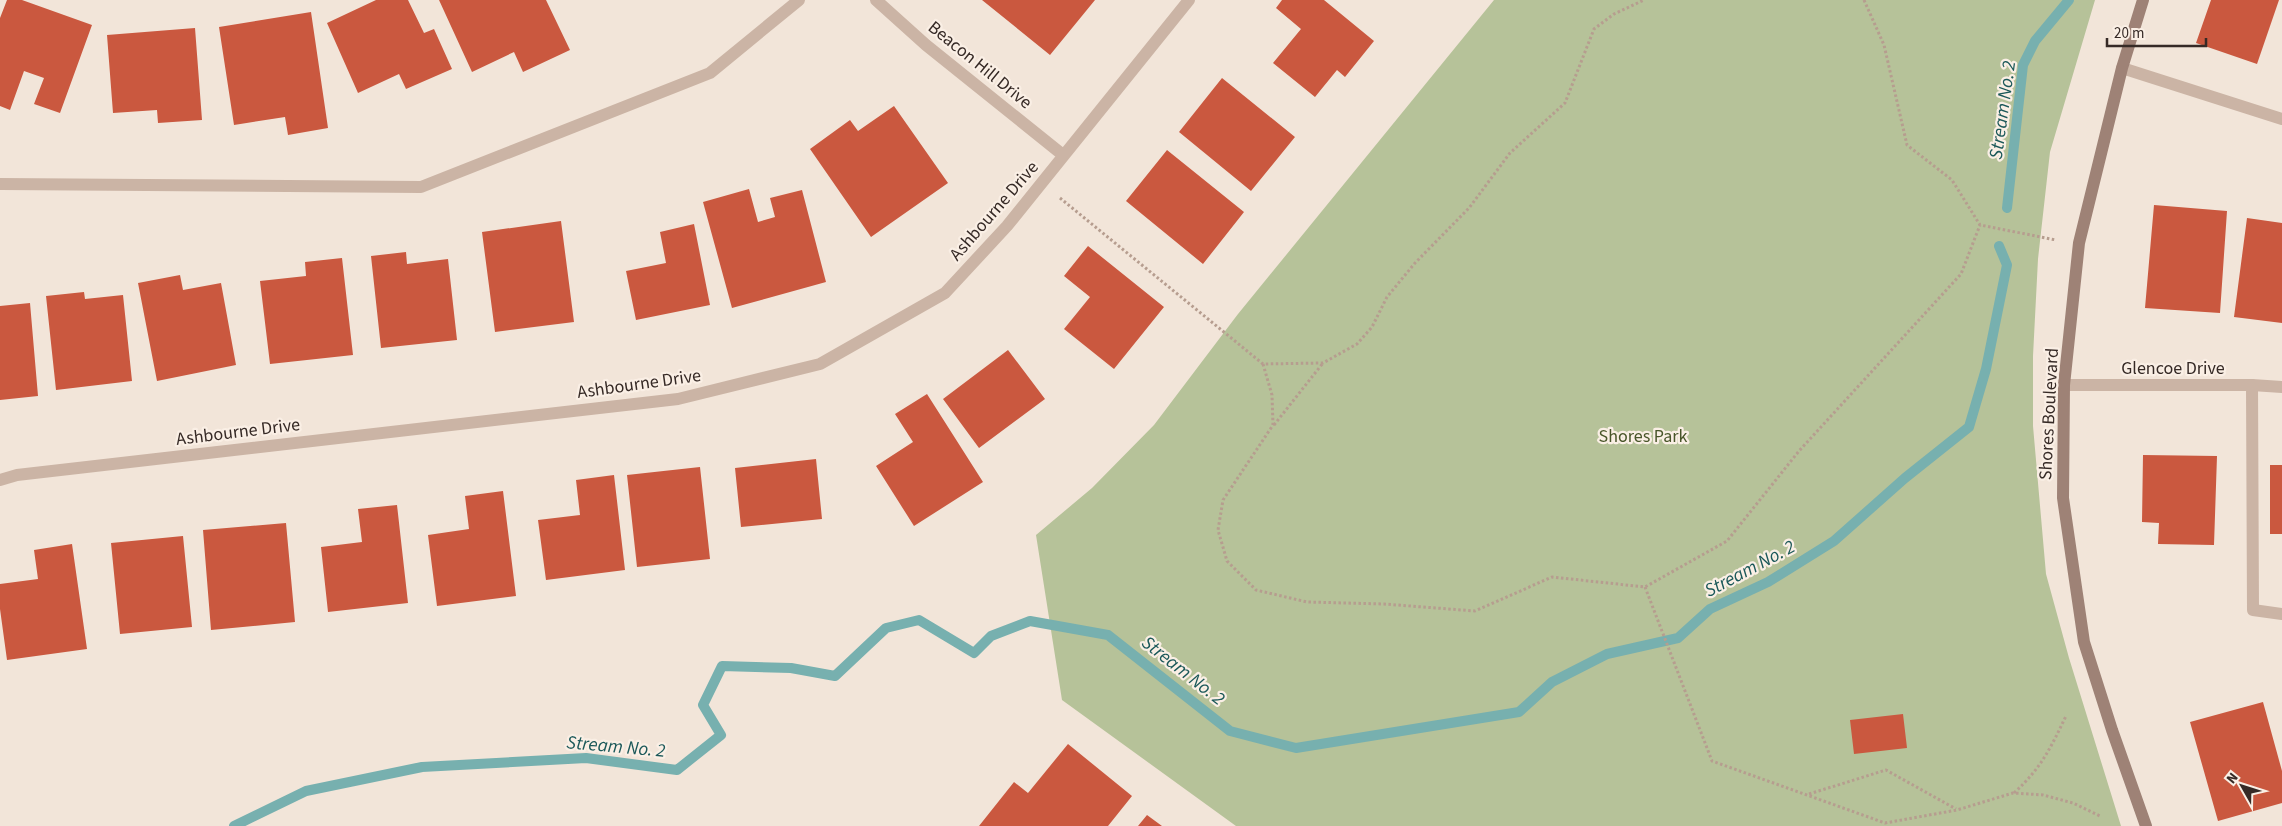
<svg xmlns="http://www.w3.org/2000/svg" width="2282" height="826" viewBox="0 0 2282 826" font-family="'Source Sans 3',sans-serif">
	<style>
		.green { fill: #b6c299 }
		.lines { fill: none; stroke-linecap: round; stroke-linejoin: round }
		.stream { stroke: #77b0af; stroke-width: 10 }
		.building { fill: #ca583f }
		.path { stroke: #b69d8f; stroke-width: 3; stroke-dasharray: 2.5 2.5; stroke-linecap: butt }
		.lane { stroke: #cbb4a5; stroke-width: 12 }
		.street { stroke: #cbb4a5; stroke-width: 12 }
		.secondary { stroke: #9e8276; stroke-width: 12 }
		.labels { text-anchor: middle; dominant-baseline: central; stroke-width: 4.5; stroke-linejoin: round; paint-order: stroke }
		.street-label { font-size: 18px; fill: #362a26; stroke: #faefe5 }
		.park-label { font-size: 18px; fill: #485529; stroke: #faefe5 }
		.water-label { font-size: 19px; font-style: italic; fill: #1b5859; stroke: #faefe5 }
	</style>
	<rect width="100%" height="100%" fill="#f2e5d9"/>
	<!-- green -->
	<path class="green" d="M1494 0H2095L2050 152 2038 259 2033 356V426L2046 574 2069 658 2121 826H1236L1062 700 1036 535 1092 488 1154 425 1238 314Z"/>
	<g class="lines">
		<!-- stream -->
		<path class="stream" d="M2007 208 2023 65 2035 41 2069 0
			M234 826 306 791 422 767 586 758 677 770 721 735 703 705 722 666 791 668 835 676 886 628 919 620 974 653 991 636 1030 621 1108 635 1230 731 1296 748 1519 712 1552 682 1607 654 1678 638 1710 609 1768 582 1834 541 1905 478 1969 427 1986 369 2007 265 1999 246"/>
	</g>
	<!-- building -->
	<path class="building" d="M7 0H22L92 25 60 113 34 104 44 78 24 71 10 110 0 106V18Z
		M376 0H408L424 33 434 29 452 69 406 89 399 74 358 93 327 23Z
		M439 0H546L570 50 523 72 514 52 472 72Z
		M982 0H1095L1050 55Z
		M1282 0H1324L1374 41 1345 77 1337 70 1315 97 1273 63 1301 29 1276 8Z
		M2211 0H2279L2257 64 2196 43Z
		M311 12 328 128 288 135 285 117 234 125 219 27Z
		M195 28 202 120 158 123 157 110 113 113 107 35Z
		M1222 78 1295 137 1251 191 1179 132Z
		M894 106 948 183 871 237 810 149 850 120 858 131Z
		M1167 150 1244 212 1203 264 1126 201Z
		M749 189 758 222 775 217 770 198 802 190 826 282 732 308 703 202Z
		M2154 205 2227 211 2220 313 2145 308Z
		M2247 218 2282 223V323L2234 317Z
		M561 221 574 322 495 332 482 232Z
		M694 224 710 305 636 320 626 271 666 263 660 232Z
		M1088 246 1164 307 1114 369 1064 329 1090 297 1064 276Z
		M406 252 407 264 448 259 457 340 381 348 371 256Z
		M342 258 353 355 270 364 260 281 306 276 305 262Z
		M180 275 183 290 221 283 236 365 157 381 138 283Z
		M84 292 85 299 123 295 132 381 56 390 46 296Z
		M30 303 38 396 0 400V306Z
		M1008 350 1045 399 979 448 943 399Z
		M927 394 983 482 914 526 876 466 913 442 895 414Z
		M2143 455 2217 456 2214 545 2158 544 2159 523 2142 522Z
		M816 459 822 519 741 527 735 468Z
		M2270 465H2282V534H2270Z
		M700 467 710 559 637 567 627 475Z
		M614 475 625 570 546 580 538 520 580 515 576 480Z
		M503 491 516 596 437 606 428 535 469 529 465 496Z
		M397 505 408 603 328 612 321 547 362 542 358 509Z
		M286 523 295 622 211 630 203 530Z
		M183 536 192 627 120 634 111 543Z
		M72 544 87 649 7 660 0 609V584L38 579 34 550Z
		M2263 702 2282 771V803L2218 821 2190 722Z
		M1903 714 1907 748 1854 754 1850 720Z
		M1068 744 1132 796 1108 826H979L1014 782 1028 793Z
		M1147 815 1162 826H1138Z"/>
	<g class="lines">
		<!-- path -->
		<path class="path" d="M1864 0 1884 45 1907 145 1952 180 1980 225 2056 240
			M1060 198 1263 364 1323 363 1357 344 1372 327 1387 297 1415 263 1469 208 1510 153 1565 103 1594 29 1614 14 1644 0
			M1263 364 1272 395 1273 425 1223 500 1218 530 1227 561 1256 590 1307 602 1384 604 1475 611 1552 577 1645 587 1727 541 1799 451 1961 274 1980 225
			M1274 425 1323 363
			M1645 587 1712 761 1885 823 1957 810 2013 793 2043 795 2073 803 2100 816
			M2014 793C2042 767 2050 749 2066 716
			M1809 794 1886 770 1956 809"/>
		<!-- lane -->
		<path class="lane" d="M2122 68 2282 119
			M0 184 421 187 710 73 799 0
			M2252 385 2253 610 2282 614"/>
		<!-- street -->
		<path class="street" d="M876 0 926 45 1063 155
			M2064 385H2252L2282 387
			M0 480 17 475 678 399 820 364 945 293 1007 226 1189 0"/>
		<!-- secondary -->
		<path class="secondary" d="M2143 0 2122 68 2079 243 2064 385 2063 498 2084 642 2112 730 2146 826"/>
	</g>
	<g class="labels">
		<!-- street labels -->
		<g class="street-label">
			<text transform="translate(980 65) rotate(39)">Beacon Hill Drive</text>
			<text transform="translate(994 211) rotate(-49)">Ashbourne Drive</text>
			<text x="2173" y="368">Glencoe Drive</text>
			<text transform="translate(639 384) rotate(-8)">Ashbourne Drive</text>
			<text transform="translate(2049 414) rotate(-87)">Shores Boulevard</text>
			<text transform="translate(238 432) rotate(-7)">Ashbourne Drive</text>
		</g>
		<!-- park labels -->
		<g class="park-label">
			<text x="1643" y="436">Shores Park</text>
		</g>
		<!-- water labels -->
		<g class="water-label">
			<text transform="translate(2003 110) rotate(-82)">Stream No. 2</text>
			<text transform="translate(1750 569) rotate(-28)">Stream No. 2</text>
			<text transform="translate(1183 671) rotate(38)">Stream No. 2</text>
			<text transform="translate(616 747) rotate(5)">Stream No. 2</text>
		</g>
	</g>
	<!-- north arrow -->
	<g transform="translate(2242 786) rotate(309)" stroke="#faefe5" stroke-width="4" paint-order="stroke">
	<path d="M0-4L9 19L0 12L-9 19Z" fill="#362a26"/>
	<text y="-8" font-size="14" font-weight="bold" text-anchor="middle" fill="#362a26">N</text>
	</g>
	<!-- scale -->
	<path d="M2107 38v8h99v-8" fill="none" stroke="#362a26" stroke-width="2.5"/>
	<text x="2114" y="38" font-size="15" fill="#362a26" stroke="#faefe5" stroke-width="4" paint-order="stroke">20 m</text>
</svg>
